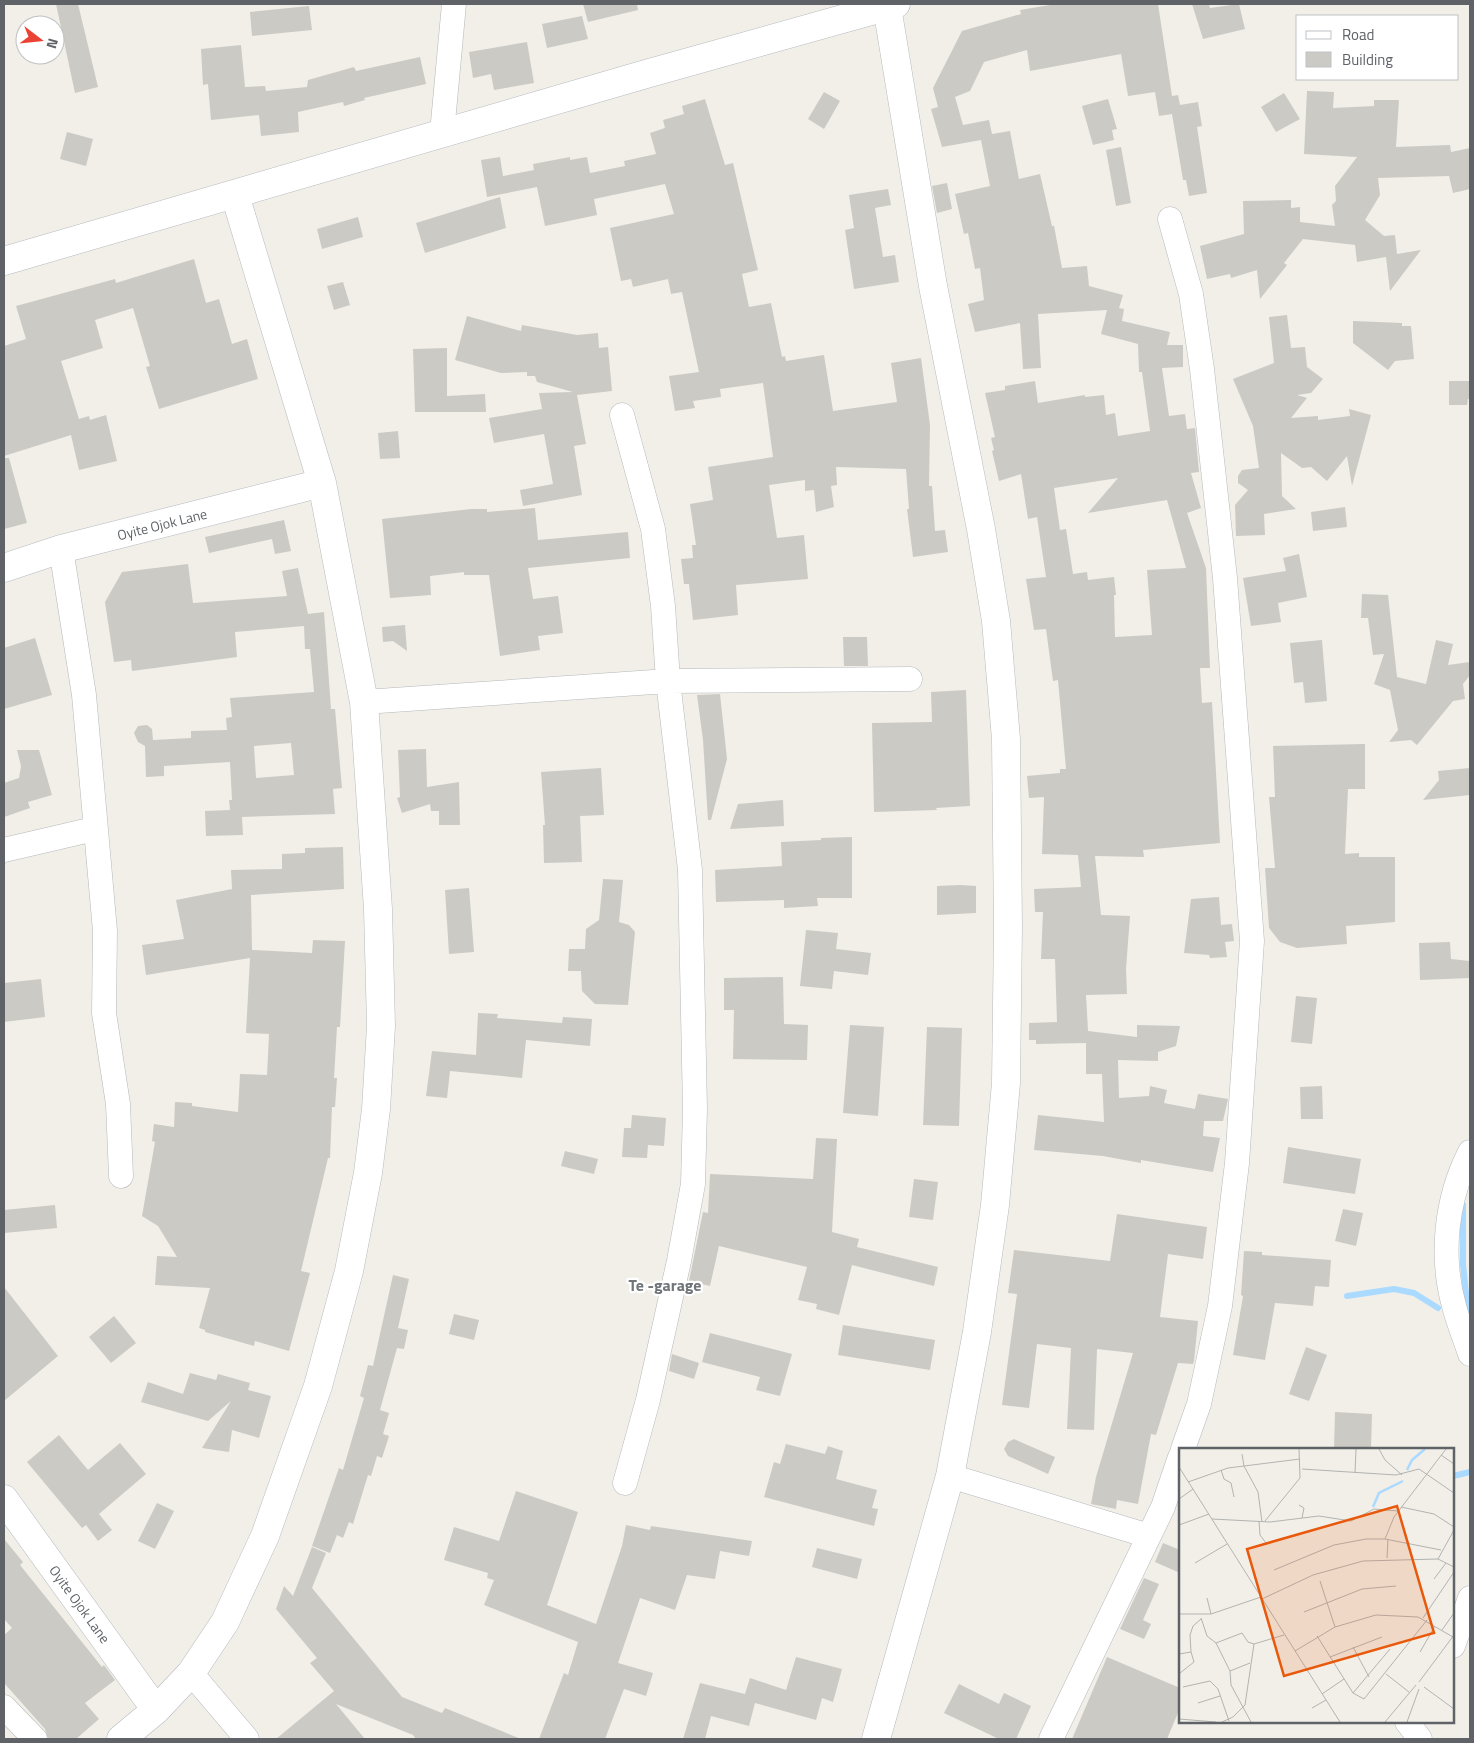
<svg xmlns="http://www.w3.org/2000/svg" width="1474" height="1743" viewBox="0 0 1474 1743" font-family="'Titillium Web',sans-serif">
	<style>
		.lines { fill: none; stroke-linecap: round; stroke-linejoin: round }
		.stream { stroke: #aadaff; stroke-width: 6 }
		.building { fill: #cccac5; fill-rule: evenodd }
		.street-casing { stroke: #b5b8bc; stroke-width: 25 }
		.secondary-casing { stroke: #b6babf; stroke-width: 29 }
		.street { stroke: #fff; stroke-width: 24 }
		.secondary { stroke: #fff; stroke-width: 28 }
		.labels { text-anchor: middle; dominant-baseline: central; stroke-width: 4.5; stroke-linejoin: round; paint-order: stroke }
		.street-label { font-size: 14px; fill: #5f6368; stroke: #fff }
		.quarter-label { font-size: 16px; font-weight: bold; fill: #70757a; stroke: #fff }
		.inset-river { fill: none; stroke: #aadaff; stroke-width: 2.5 }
		.inset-road { fill: none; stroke: #b3b3b1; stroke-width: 1 }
		.view { fill: #e8590c; fill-opacity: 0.15; stroke: #e8590c; stroke-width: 2.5 }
		.inset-edge { fill: none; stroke: #5f6368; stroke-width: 2.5 }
	</style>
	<rect width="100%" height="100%" fill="#f1efe8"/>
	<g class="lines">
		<!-- stream -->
		<path class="stream" d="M1463 1205V1265L1469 1321
			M1347 1296 1394 1289 1414 1293 1438 1308
			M1453 1476 1470 1472"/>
	</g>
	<!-- building -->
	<path class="building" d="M56 4H78L98 87 75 93Z
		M583 4H637L638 10 588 22Z
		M1056 4H1158L1172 96 1178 95 1180 105 1198 102 1202 126 1197 127 1207 193 1189 196 1186 180H1183L1172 114 1159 116 1155 92 1128 96 1121 54 1030 71 1027 50 984 62 970 91 955 97 963 125 989 120 992 134 1010 131 1019 179 1040 174 1052 226H1054L1062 268 1087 266 1089 286 1123 295 1119 308 1124 309 1122 321 1170 332 1167 345H1183V367L1162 368 1169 416 1185 414 1187 429 1195 428 1199 472 1191 473 1201 508 1187 513 1206 568 1210 668H1200L1202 703 1212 702 1220 843 1143 850 1144 857 1095 856 1101 915 1130 916 1126 969 1127 994 1086 995 1088 1031 1137 1037V1025L1180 1026 1176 1046 1158 1052V1061L1118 1060 1119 1098 1149 1096 1150 1086 1167 1090 1164 1103 1195 1109 1198 1094 1228 1099 1223 1121H1204L1203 1136 1220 1138 1213 1172 1141 1160V1163L1103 1156 1034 1150 1038 1115 1104 1122 1102 1074H1086V1043L1036 1044V1040H1029V1023L1057 1022 1055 959H1041L1043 912H1035L1034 889 1081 887 1078 855 1042 854 1044 797 1029 798 1027 776 1060 773V769H1066L1058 680 1053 681 1046 629 1034 630 1026 579 1046 577 1037 517 1028 519 1021 474 999 481 992 451 994 450 991 438 995 437 985 393 1005 390V386L1035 381 1038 403 1085 395V397L1104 395 1106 415 1115 413 1118 436 1150 431 1142 372H1139L1138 344 1101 334 1107 310 1038 314 1041 368 1023 369 1020 323 975 332 968 304 984 300 980 268 975 269 968 233 964 234 955 194 990 186 981 140 942 147 931 109 938 107 933 88 962 31 1021 14 1020 10ZM1118 478 1088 513 1167 500 1186 568 1147 570 1152 635 1115 637 1114 595H1116L1114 577 1088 580 1087 572 1073 574 1066 529 1060 530 1054 488Z
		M1192 4H1209L1210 8 1239 4 1245 29 1203 39Z
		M309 6 312 30 252 36 250 12Z
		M582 16 588 39 547 48 542 24Z
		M527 42 534 83 494 90 491 74 473 78 469 52Z
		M241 45 245 87 265 86 266 91 307 87 308 80 354 67 356 71 420 57 426 84 364 98 365 100 344 106 343 102 298 112 299 132 261 136 259 115 211 120 208 84 203 85 201 49Z
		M1307 91 1334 92 1333 108 1374 106V100H1399L1396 147 1450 145 1451 152 1470 148V189L1453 193 1449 176 1378 178 1380 195 1365 220 1384 236 1395 235 1397 254 1421 250 1390 291 1386 257 1357 262 1355 245 1303 239 1284 263 1287 265 1260 299 1257 270 1231 278 1230 274 1207 279 1200 246 1244 234 1243 201 1291 200V208L1300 207V222L1335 226 1332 205 1336 201 1335 186 1357 157 1304 154Z
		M824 92 840 101 824 129 808 119Z
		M1284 93 1300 119 1276 132 1261 107Z
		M705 99 725 165 733 163 758 270 742 274 749 307 771 303 782 357 785 356 786 361 824 355 833 411 897 402 891 363 921 358 930 425 929 486H932L935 531 945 530 948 552 913 557 907 509H909L906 469 836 467 837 485 831 486 834 507 816 512 814 490 805 491V480L769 485 777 538 804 535 808 579 736 585 738 615 693 620 689 584H684L681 559 693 558 692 545H696L690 504 713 500 708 467 773 457 763 383 720 389 721 397 693 401 695 408 675 411 669 376 699 372 682 292 671 294 668 279 633 287 631 279 621 281 610 228 674 214 665 184 594 199 597 215 545 226 537 187 487 197 481 160 500 157 503 176 534 170 533 164 570 157V160L587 157 590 173 625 166 624 161 656 154 650 133 665 128 663 120 684 114 682 106Z
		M1108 99 1117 129 1112 130 1114 140 1093 145 1082 106Z
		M67 132 93 139 86 166 60 159Z
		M1121 147 1131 203 1116 206 1106 150Z
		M947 183 952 209 937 213 932 186Z
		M888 189 891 205 875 208 883 257 895 255 899 282 854 289 845 230 854 228 849 195Z
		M500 197 506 228 425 253 416 223Z
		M358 217 363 237 322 249 317 229Z
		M194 259 206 303 219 299 232 344 247 339 258 379 159 409 146 367 150 366 133 308 95 320 103 348 61 361 79 419 89 416 90 420 106 415 117 461 79 470 71 435 4 456V346L26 339 16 306 115 279 116 283Z
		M343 282 350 305 334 310 327 286Z
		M1287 315 1291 348 1305 347 1307 367 1323 379 1311 393 1297 395 1307 398 1291 418 1318 416V420L1350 416 1349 409 1371 415 1352 486 1347 456 1327 481 1311 467 1302 468 1281 453 1282 496 1296 509 1264 514 1265 535 1236 536 1235 505 1248 490 1238 483V476L1242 470 1259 468 1253 426 1233 379 1274 363 1269 317Z
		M467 316 521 331 522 325 577 335 598 333 599 348 608 347 612 391 577 395 586 444 574 446 582 495 523 506 520 490 553 484 544 434 494 443 489 418 542 409 539 393 573 392 537 382 535 376H527V372L501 373 455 360Z
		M1353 321 1402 323V326H1411L1414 359 1395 361 1388 370 1353 343Z
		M447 348V396L485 394 486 412H415L413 349Z
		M1449 381H1470V399H1468L1467 405H1449Z
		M398 431 400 458 380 459 378 433Z
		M4 458H9L27 523 4 529Z
		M1345 507 1347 527 1313 531 1311 512Z
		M535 508 538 540 628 532 630 558 528 568 533 599 558 596 563 633 538 636 540 650 500 656 489 575H464V572L430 576 431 595 390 598 382 519 471 509H487V512Z
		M284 520 291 551 275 554 272 539 209 553 205 537Z
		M1299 554 1307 597 1278 603 1281 622 1251 626 1243 578 1286 571 1283 558Z
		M188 564 193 603 287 596 282 571 298 568 308 614 324 612 331 709H335L342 788 333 789 335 814 242 817 243 835 206 836 205 811 230 810 229 800H232L230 762 164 766V776L146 777 145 746 138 742 134 733 138 726 147 725 152 729 153 740 191 738V731L227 730 226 718 232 717 230 698 314 692 310 649H305L304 626 235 632 237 657 132 671 131 660 114 662 105 602 122 572ZM291 743 294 775 256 778 254 746Z
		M1362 594 1388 595 1397 677 1426 684 1436 640 1453 644 1448 665 1470 662V675L1463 684 1465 699 1453 701 1417 745 1411 740 1389 742 1398 730 1390 690 1374 684 1384 654 1373 655 1368 618H1361Z
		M405 625 407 651 393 641 383 642 382 627Z
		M843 637H867L868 666H844Z
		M35 638 52 695 4 709V648Z
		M1322 640 1327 701 1305 703 1303 682 1294 683 1290 643Z
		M966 690 970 806 936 808 937 810 874 812 872 723 932 722 931 692Z
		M720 694 727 759 711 820H708L703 740 697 695Z
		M1365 744V789H1348L1345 854 1359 853V857H1395V922L1346 926 1347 944 1297 948 1280 942 1269 928 1265 868H1275L1269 797H1275L1273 746Z
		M426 749 427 787 459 782 460 825H439V811H431L430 804 402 813 397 798 400 797 398 750Z
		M17 750H39L52 795 28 802 30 808 4 817V783L19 778 21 766Z
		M601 768 604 815 580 816 582 862 544 863 543 825H545L541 772Z
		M1470 768V795L1423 800 1439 780 1438 771Z
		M783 800 784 826 730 829 738 804Z
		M852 837V898H817L818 906 784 908V900L716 902 715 870 782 866 781 842 821 840V838Z
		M343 847 344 889 251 895 252 950 312 953 313 940 345 941 340 1027H337L334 1078H337L335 1107H332L330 1158H328L301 1271 310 1273 289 1351 255 1341 254 1346 205 1332V1330L199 1328 210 1288 155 1285 157 1256 177 1257 158 1226 142 1216 155 1142 152 1141 154 1124 174 1127 175 1102 192 1103V1106L238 1112 240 1074 267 1075 269 1034 246 1033 250 958 146 975 142 945 184 939 176 900 232 889 231 870 282 869V854L305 853V848Z
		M603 879 623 880 619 922 629 925 635 932 628 1005 595 1004 582 991 581 971H568L569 949H585L586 929 599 920Z
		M960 885 976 886V913L937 915V886Z
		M469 888 474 952 449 954 445 890Z
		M1219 897 1221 925 1232 924 1234 941 1225 942 1227 957 1210 958 1209 955 1184 953 1191 899Z
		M806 930 838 933 836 949 871 953 868 975 834 971 832 989 800 986Z
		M1450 942 1451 959 1470 961V978L1420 980 1419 943Z
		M783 977 784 1024 808 1025 807 1060 733 1059 734 1010H724V978Z
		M41 979 45 1017 4 1022V983Z
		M1296 996 1317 998 1312 1044 1291 1042Z
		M478 1013 498 1014 497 1018 562 1023 563 1017 592 1019 590 1046 526 1040 522 1078 450 1071 447 1098 426 1096 432 1051 476 1055Z
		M850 1025 884 1027 878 1116 843 1113Z
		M927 1027 962 1028 959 1126 923 1125Z
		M1322 1086 1323 1119H1301L1300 1087Z
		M632 1115 666 1118 664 1146 648 1145 647 1158 622 1157 624 1128H631Z
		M816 1138 837 1139 832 1232 859 1239 857 1247 938 1267 934 1286 852 1265 839 1315 816 1309 817 1304 798 1300 807 1267 719 1246 710 1286 689 1281 703 1212 708 1213 710 1174 813 1179Z
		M1288 1147 1361 1159 1355 1194 1283 1183Z
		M565 1151 598 1159 594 1174 561 1166Z
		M914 1179 938 1182 933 1220 909 1217Z
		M55 1205 57 1228 4 1233V1210Z
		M1343 1209 1363 1213 1356 1246 1335 1241Z
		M1117 1214 1207 1227 1203 1259 1168 1254 1160 1317 1198 1321 1194 1361 1193 1364 1178 1363 1156 1435 1151 1434 1138 1504 1117 1500 1116 1509 1091 1504 1096 1477 1133 1353 1097 1349 1094 1430 1067 1429 1071 1348 1037 1344 1029 1408 1002 1405 1017 1294 1008 1293 1014 1250 1110 1261Z
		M1244 1251 1262 1252V1255L1331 1260 1329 1287 1315 1286 1313 1306 1275 1303 1265 1360 1233 1355 1243 1296 1241 1295Z
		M393 1275 409 1279 398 1328 408 1330 404 1349 397 1348 380 1410 389 1413 383 1434 389 1436 382 1458 377 1456 371 1476 368 1475 353 1524 349 1522 343 1538 337 1535 330 1553 312 1546 339 1468 343 1470 364 1398 360 1396 368 1365 373 1366Z
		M4 1287 58 1356 4 1401Z
		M454 1314 479 1320 474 1340 449 1334Z
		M114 1316 136 1343 111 1363 89 1337Z
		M843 1325 935 1340 930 1370 838 1355Z
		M710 1333 792 1354 780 1396 756 1390 760 1377 702 1362Z
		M1306 1347 1327 1355 1309 1401 1289 1394Z
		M672 1354 699 1363 694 1379 669 1371Z
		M190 1373 216 1380 218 1374 250 1383 248 1390 271 1396 259 1438 232 1430 229 1452 202 1448 231 1401 208 1421 141 1402 148 1382 183 1394Z
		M1335 1412 1372 1414 1371 1449H1334Z
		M59 1435 88 1470 120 1443 146 1474 99 1514 112 1530 98 1541 86 1525 82 1528 27 1462Z
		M1014 1439 1055 1457 1048 1474 1008 1456 1004 1449 1008 1442Z
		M786 1444 825 1454 828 1446 843 1451 836 1479 877 1490 872 1508 878 1509 874 1526 764 1497 774 1462 780 1464Z
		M516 1491 578 1512 547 1605 596 1624 622 1546 626 1525 650 1530 651 1526 752 1541 749 1556 720 1551 715 1579 687 1575 675 1610 640 1598 618 1663 653 1673 646 1696 624 1689 605 1739H539L564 1673 568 1675 578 1642 484 1605 494 1580 487 1578 488 1573 444 1560 454 1527 499 1541Z
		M157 1503 174 1511 155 1549 138 1541Z
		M4 1539 23 1562 20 1565 102 1667 104 1665 115 1680 85 1703 99 1719 76 1739H48L45 1729 4 1683V1635L12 1628 4 1619Z
		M1163 1543 1180 1550V1573L1155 1562Z
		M312 1547 326 1553 312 1588 402 1697 442 1713 445 1708 521 1739H416L413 1735 336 1704 365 1739H276L334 1691 310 1663 317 1658 276 1609 284 1586 293 1596Z
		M817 1548 862 1559 857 1579 812 1567Z
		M1144 1578 1159 1584 1143 1620 1151 1624 1144 1639 1120 1629Z
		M796 1657 842 1669 833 1702 822 1698 816 1720 755 1703 749 1726 711 1716 705 1739H683L700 1683 745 1694 750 1678 786 1690Z
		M1107 1657 1180 1688V1708L1167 1739H1072Z
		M959 1684 999 1704 1004 1693 1031 1706 1016 1739H999L944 1713Z"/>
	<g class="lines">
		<!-- street casing -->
		<g class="street-casing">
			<path id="street" d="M442 133 454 4
				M1170 219 1191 294 1202 369 1225 578 1252 941 1237 1163 1220 1306 1199 1404 1183 1449
				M622 415 653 529 663 606 668 681 690 870 695 1109 693 1184 679 1261 648 1400 625 1483
				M61 549 84 695 105 931 104 1013 118 1104 121 1176
				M364 702 668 681 910 679
				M4 850 94 829
				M1470 1152C1446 1199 1440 1255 1454 1306 1458 1322 1465 1338 1470 1354
				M950 1476 1149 1536
				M1453 1646 1470 1598
				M191 1673 247 1739
				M4 1707 35 1739
				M1407 1722 1420 1739
				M1051 1739 1163 1507 1180 1457"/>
		</g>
		<!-- secondary casing -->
		<g class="secondary-casing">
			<path id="secondary" d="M4 261 646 74 896 4
				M4 568 61 549 322 483
				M4 1499 156 1710
				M121 1739 156 1710 191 1673 225 1622 265 1536 318 1386 349 1271 368 1173 376 1109 381 1026 378 909 364 702 322 483 235 195
				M876 1739 950 1476 977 1332 995 1205 1006 1083 1008 927 1006 739 996 621 981 529 933 286 887 7"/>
		</g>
		<!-- street -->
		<use href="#street" class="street"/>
		<!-- secondary -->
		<use href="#secondary" class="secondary"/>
	</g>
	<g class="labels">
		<!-- street labels -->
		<g class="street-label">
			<text transform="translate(162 524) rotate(-14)">Oyite Ojok Lane</text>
			<text transform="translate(80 1604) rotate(54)">Oyite Ojok Lane</text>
		</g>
		<!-- quarter labels -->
		<g class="quarter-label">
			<text x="665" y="1285">Te -garage</text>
		</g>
	</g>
	<!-- overview -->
	<g transform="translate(1179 1448)">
		<rect width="275" height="275" fill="#f1efe8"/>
		<path class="inset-river" d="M228 22 233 12 246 1M194 59 200 45 224 33"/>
		<path class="inset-road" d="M200 1 206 12 223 27M63 6 65 18 79 44 83 74M262 7 275 16M0 19 161 274M123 21 217 27 240 21 275 45M42 22 45 31 52 35 55 49M176 25 177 1M9 34 49 20 121 11M0 51 14 41M120 57 125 60 123 70M222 59 255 66 275 79M33 71 91 74 140 68 172 73 195 61 219 63M80 73 81 87 87 95M86 73 121 30 120 1M0 77 30 66M206 91 215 69 267 1M208 110 209 91M259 111 275 82M16 115 48 96M95 122 155 97 187 91H206L262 102M255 131 267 115M141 133 156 179M28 150 32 166M83 151 134 127 184 113 259 111 275 119M125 164 183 141 217 138M0 166H32L82 149M22 170 28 188 37 195M244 170 275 124M263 182 275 165M138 188 174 245 185 251 248 172M174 199 190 229M116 203 156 179 197 167 239 169 274 189M241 204 256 178M0 206 12 204 11 187 14 178 22 171M151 209 203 189M71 215 51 223 37 195 63 185 69 194 75 196M51 223 52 237 72 274M1 225 15 214 12 204M207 226 230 244M240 234 275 187M4 239 31 233 39 241 50 273M245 239 275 261M174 245 211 201M143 246 165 231M19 255 41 248M133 260 147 252M0 271 37 274M43 274 54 269 66 257 75 196 105 187M206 274 237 237M228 274 240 241"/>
		<path class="view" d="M218 58 255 185 105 228 68 101Z"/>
		<rect width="275" height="275" class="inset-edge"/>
	</g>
	<!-- border -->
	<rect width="1474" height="1743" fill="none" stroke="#5f6368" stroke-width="10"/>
	<!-- legend -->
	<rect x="1296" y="15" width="162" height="65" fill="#ffffff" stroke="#bfc1c3"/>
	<rect x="1306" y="31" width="25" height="8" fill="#ffffff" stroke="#bfc1c3"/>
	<text x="1342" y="40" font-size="15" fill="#5f6368">Road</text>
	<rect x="1306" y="52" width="25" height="15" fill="#cccac5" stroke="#bfc1c3"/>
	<text x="1342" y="65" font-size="15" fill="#5f6368">Building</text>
	<!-- north arrow -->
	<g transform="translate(40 40) rotate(106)"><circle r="24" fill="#ffffff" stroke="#bfc1c3"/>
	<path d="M0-4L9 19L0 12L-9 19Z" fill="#ea4335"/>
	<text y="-8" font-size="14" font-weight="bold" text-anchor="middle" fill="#5f6368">N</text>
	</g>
</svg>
